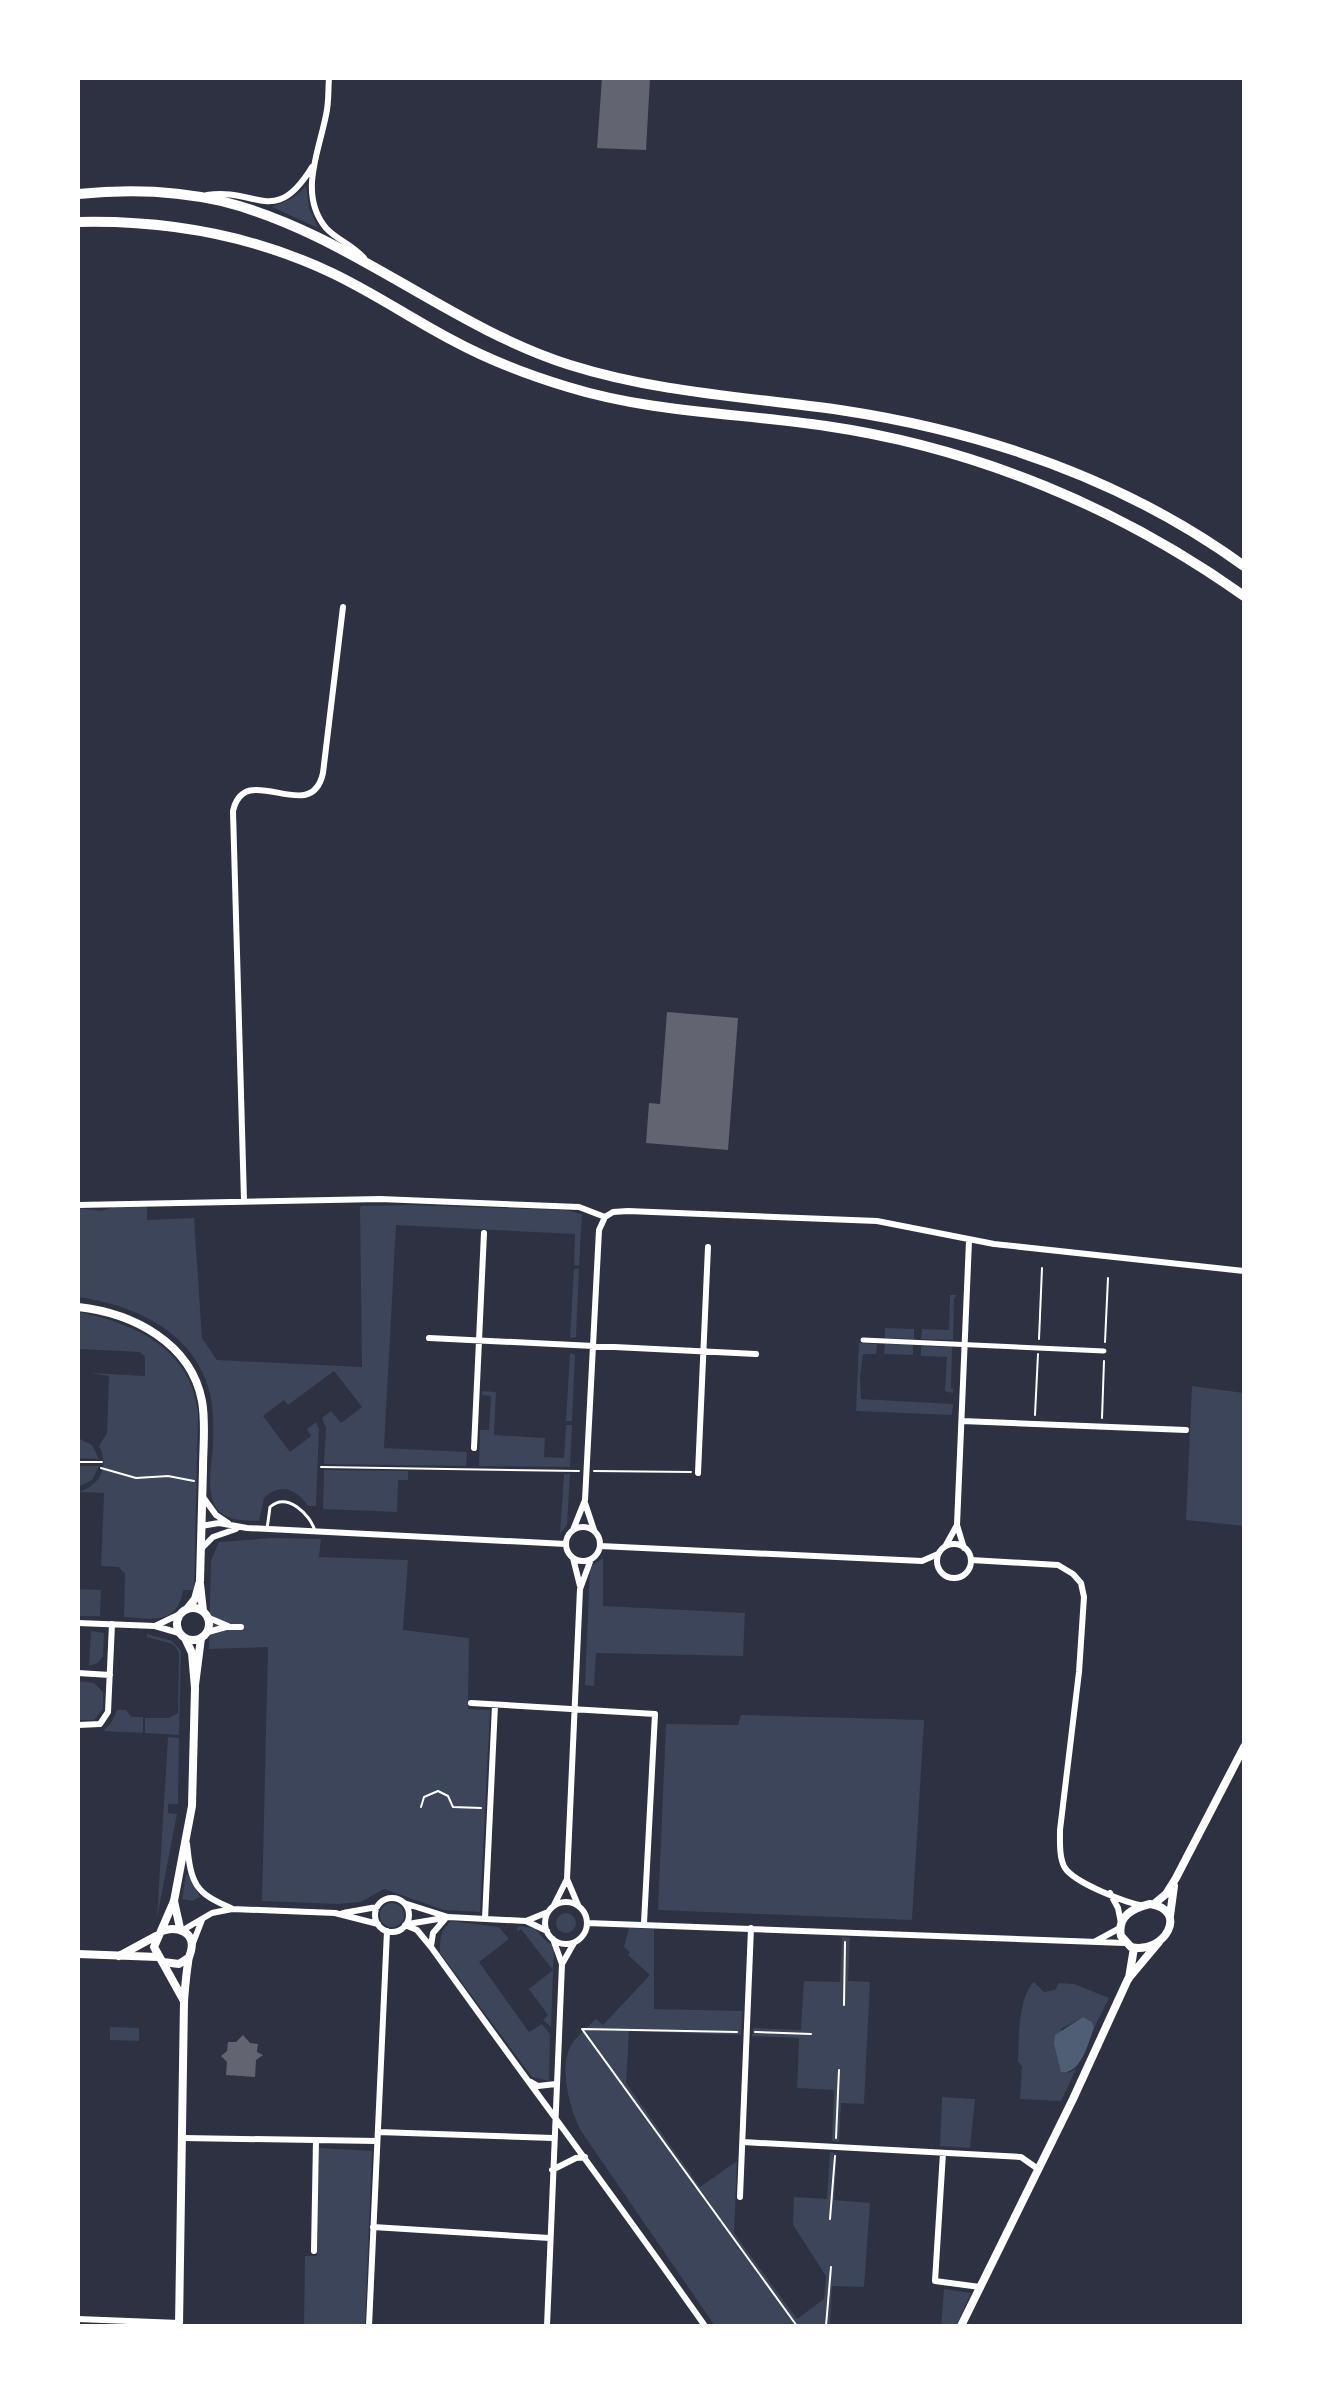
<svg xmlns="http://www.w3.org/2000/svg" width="1322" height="2404" viewBox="0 0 1322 2404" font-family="Poppins,sans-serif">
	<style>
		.green { fill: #3c4559 }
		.water { fill: #4f5d75 }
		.building { fill: #626471 }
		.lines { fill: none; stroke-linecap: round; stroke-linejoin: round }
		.path { stroke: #fff; stroke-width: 2 }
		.service { stroke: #fff; stroke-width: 3 }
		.pedestrian { stroke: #fff; stroke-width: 5 }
		.minor { stroke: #fff; stroke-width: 6 }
		.tertiary { stroke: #fff; stroke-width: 8 }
		.trunk { stroke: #fff; stroke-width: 10 }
	</style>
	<rect width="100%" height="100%" fill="#2d3142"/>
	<!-- green -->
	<path class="green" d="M306 186 309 208 318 228 272 207 293 198Z
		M409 1205 565 1210 582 1214 579 1266 574 1265 575 1234 396 1225 384 1448 467 1452 466 1466 324 1464 326 1428 322 1418 331 1411 341 1423 362 1407 334 1371 288 1405 284 1400 263 1416 290 1452 311 1436 307 1429 316 1422 319 1429 316 1506H308C296 1489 281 1482 264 1498L259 1521C243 1520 225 1522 215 1506 206 1490 212 1462 213 1445 213 1427 214 1408 209 1390 193 1331 134 1305 78 1297V1208L102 1211 113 1207 147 1206V1220L194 1218 202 1338 217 1360 362 1367 360 1208 361 1206Z
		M574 1269H579L576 1337 570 1338Z
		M950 1295H957L954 1299 953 1340 921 1339 922 1329 949 1330Z
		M78 1312C134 1323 191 1348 198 1412L194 1590H183C178 1625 152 1619 124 1617L125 1574 119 1567 101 1566 104 1493 79 1492C100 1485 110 1467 99 1446L107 1433 109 1376 91 1373 145 1376V1357L140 1352 78 1349Z
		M885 1328 914 1329V1339L885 1338Z
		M859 1343 877 1344 876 1354H863L860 1377 861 1399 953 1404 952 1415 856 1411Z
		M885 1344 913 1345V1355L884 1354Z
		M921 1346 952 1347 951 1388 953 1389V1393L945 1391 947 1357 921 1356Z
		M570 1353 575 1355 572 1421H566Z
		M1192 1386 1244 1393V1526L1186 1520Z
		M482 1391 496 1392 494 1435 545 1438 544 1457 564 1458 566 1425H572L570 1467 479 1466 480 1430H489L491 1396 482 1395Z
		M78 1438 92 1445 99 1459 78 1458Z
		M78 1466H99L92 1480 78 1487Z
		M324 1470 408 1471V1480H398L397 1512 323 1509Z
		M564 1474H570L567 1525 560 1534Z
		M271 1538 321 1539 319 1557 408 1560 403 1630 469 1638 468 1709 490 1710 480 1912 444 1910 384 1889 361 1902 337 1904 262 1901 268 1647 209 1649 211 1560 219 1542Z
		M603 1558V1606L745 1613 743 1656 596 1653 594 1686 585 1685 590 1567Z
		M78 1589 101 1590 100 1616H78Z
		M91 1631 104 1633 103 1656 98 1663 89 1666Z
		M147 1634 172 1641 181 1651 179 1735 145 1733V1718H169L178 1713 179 1652 173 1644 147 1637Z
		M78 1681 94 1683 103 1692V1709L94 1720H78Z
		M117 1710H126L131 1717H143V1733L103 1731 111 1723Z
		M741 1715 924 1720 912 1920 658 1910 666 1724 738 1725Z
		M168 1737 179 1738 178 1804H168V1813L177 1814 157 1918Z
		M186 1875H188L200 1897 192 1901 182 1899Z
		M380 1915a12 12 0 1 1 24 0a12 12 0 1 1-24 0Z
		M556 1923a10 10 0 1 1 20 0a10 10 0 1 1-20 0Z
		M451 1921 499 1927 509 1939 479 1962 529 2032 542 2024 550 2034 549 2081 532 2077 440 1953C440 1939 440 1931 451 1921Z
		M518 1926 535 1928 544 1939 554 1946 551 2027 543 2020 548 2015 529 1989 553 1970 521 1929 517 1932Z
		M629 1928 654 1929V2009L742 2011 741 2035 629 2031 626 2083 700 2187 737 2161 734 2233 797 2319 824 2299 826 2276 793 2225 794 2197 827 2199 830 2152 837 2153 834 2200 870 2203 864 2287 832 2286 830 2326H715L581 2131C570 2110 557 2064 573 2042 579 2034 589 2026 596 2019L603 2025 650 1975 628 1955 630 1952 624 1947Z
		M842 1937 850 1938 848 1981 870 1982 864 2104 841 2103 839 2142 832 2141 834 2090 797 2088 799 2038 752 2036 753 2028 801 2030 804 1981 840 1982Z
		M1034 1982 1044 1992 1055 1990 1059 1983 1074 1984 1109 1998 1094 2028 1092 2022 1083 2017 1061 2029 1068 2073 1076 2069 1061 2101 1020 2099 1022 2066 1018 2062C1019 2041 1018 1996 1034 1982Z
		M110 2027 139 2028V2041L110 2040Z
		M942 2097 975 2099 970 2148 940 2146Z
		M319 2148 372 2151 365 2326H304L305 2256H317Z
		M944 2289 971 2293 956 2326H941Z"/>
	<!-- water -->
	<path class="water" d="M1083 2017 1092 2022 1094 2028C1088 2043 1081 2075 1061 2072L1054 2044 1055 2035Z"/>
	<!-- building -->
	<path class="building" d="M602 78H650L646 150 597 148Z
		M667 1012 738 1018 728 1150 646 1143 649 1103 660 1104Z
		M243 2035 250 2043 258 2044 257 2052 263 2055 256 2060 255 2077 226 2075 227 2062 221 2056 227 2051 228 2042H236Z"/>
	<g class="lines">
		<!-- path -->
		<path class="path" d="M1039 1339 1042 1268
			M1105 1342 1108 1278
			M1035 1415 1038 1354
			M1102 1418 1104 1361
			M78 1462H102
			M321 1467 579 1471
			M101 1468 136 1478 168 1476 194 1481
			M594 1471 691 1472
			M421 1807 424 1797 438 1791 448 1796 453 1807 481 1808
			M844 2005 845 1942
			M582 2029 797 2326
			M583 2029 737 2032
			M755 2032 811 2034
			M836 2138 839 2070
			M830 2219 835 2156
			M826 2326 831 2267"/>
		<!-- service -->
		<path class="service" d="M267 1529 270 1507C287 1492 310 1514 315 1531"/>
		<!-- pedestrian -->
		<path class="pedestrian" d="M863 1340 1104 1351"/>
		<!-- minor -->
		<path class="minor" d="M329 78C328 90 329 103 326 115 319 152 298 194 326 228 337 240 353 245 364 258
			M207 195C256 187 275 228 312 167
			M244 1200 233 811C245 758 311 828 323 773L343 607
			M78 1205 380 1199 579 1207 605 1217 613 1212 628 1211 877 1221 994 1244 1244 1271
			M429 1338 756 1354
			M962 1421 1186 1430
			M474 1448 484 1233
			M698 1473 708 1247
			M203 1497 216 1515 228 1523
			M585 1503 594 1530
			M201 1526 219 1523 247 1528 566 1544
			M566 1544a17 17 0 1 1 34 0a17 17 0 1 1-34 0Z
			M573 1530 585 1500 599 1230 605 1217
			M937 1561a17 17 0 1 1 34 0a17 17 0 1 1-34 0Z
			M946 1545 957 1525
			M600 1546 922 1561 938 1554
			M964 1548 957 1525 969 1241
			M201 1549 213 1537 236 1529
			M573 1558 580 1586
			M971 1560 1058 1565 1073 1574 1081 1583 1084 1597 1079 1672 1060 1830C1060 1842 1059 1858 1065 1868 1075 1883 1126 1903 1144 1906
			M209 1618 228 1626
			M78 1623 155 1626 179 1633
			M155 1626 180 1614
			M208 1632 226 1627H241
			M78 1673 110 1675
			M471 1703 655 1714 644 1923
			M78 1725 100 1724 108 1712 112 1624
			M187 1844C191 1884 195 1893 231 1908
			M567 1879 578 1905
			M1110 1893 1118 1908 1121 1923
			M375 1915a17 17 0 1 1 34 0a17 17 0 1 1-34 0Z
			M545 1923a21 21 0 1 1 42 0a21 21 0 1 1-42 0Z
			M404 1903 448 1917 526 1921 547 1931
			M554 1905 567 1879 580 1589 591 1559
			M343 1913 377 1907
			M485 1919 495 1705
			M526 1921 548 1912
			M587 1923 1125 1943
			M408 1924 444 1918
			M405 1925 417 1930 431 1947C522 2074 615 2198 705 2326
			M183 1930 212 1913 232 1909 335 1913 378 1924
			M1096 1941 1120 1928
			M193 1943 202 1920
			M431 1946 433 1933 445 1919
			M562 1964 574 1943
			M531 2082 538 2086 556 2084
			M378 2132 553 2138
			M183 2138 377 2141
			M743 2142 1021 2157 1038 2169
			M943 2153 935 2281 980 2287
			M552 2170 576 2158 585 2157
			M740 2197 751 1928
			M373 2227 550 2238
			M314 2251 316 2140
			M78 2319 179 2323
			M369 2326 387 1931
			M547 2326 562 1964 553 1939"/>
		<!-- tertiary -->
		<path class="tertiary" d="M78 1307C133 1313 191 1343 202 1401 206 1423 203 1447 203 1469 202 1507 201 1544 200 1581L195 1599 187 1609
			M200 1584 203 1611
			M177 1624a16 16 0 1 1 32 0a16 16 0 1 1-32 0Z
			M195 1685 201 1638
			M174 1901 180 1928
			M1150 1904C1190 1910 1164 1955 1131 1947L1121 1936C1117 1916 1133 1908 1150 1904Z
			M1154 1904 1166 1894 1176 1878 1244 1747
			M1170 1916 1174 1886
			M162 1931C176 1926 196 1931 191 1951 190 1955 188 1958 188 1963 186 1975 185 1989 184 2001L179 2326
			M78 1954 158 1957
			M119 1956 156 1936
			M163 1962 179 1964 188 1958
			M1129 1978 1134 1948
			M184 2001 154 1947 174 1901 192 1806 195 1688 192 1653 185 1638
			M961 2326 1073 2099 1128 1979 1159 1942"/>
		<!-- trunk -->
		<path class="trunk" d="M78 194C126 189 173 190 221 201 347 232 447 326 570 365 659 393 749 397 840 410 986 432 1124 479 1244 566
			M78 222C166 220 252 235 332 273 374 293 412 319 452 340 489 360 528 375 568 387 652 413 740 413 826 426 977 448 1120 508 1244 596"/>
	</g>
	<!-- border -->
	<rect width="1322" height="2404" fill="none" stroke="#ffffff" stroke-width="160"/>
</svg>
